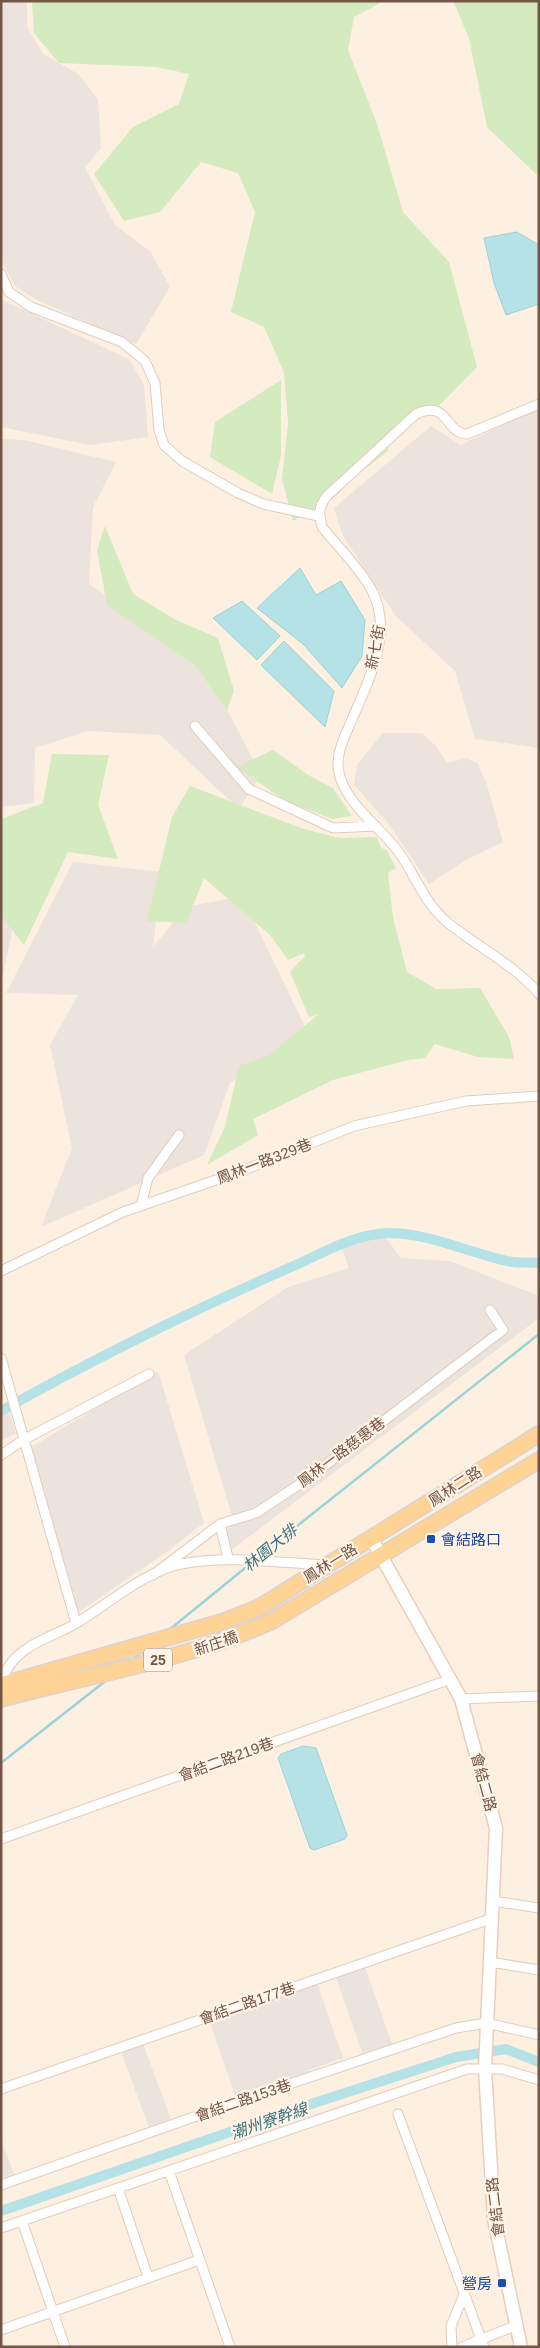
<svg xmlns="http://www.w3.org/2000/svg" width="540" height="2348" viewBox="0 0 540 2348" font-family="Helvetica,'Noto Sans TC',sans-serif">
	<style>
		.industrial { fill: #ebe3dc }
		.green { fill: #d3ebbe }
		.water { fill: #b4e2e7; stroke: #9ad3d9 }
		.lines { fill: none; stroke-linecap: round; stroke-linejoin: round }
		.stream { stroke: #9ad3d9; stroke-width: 2.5 }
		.canal { stroke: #b4e2e7; stroke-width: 10 }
		.street-casing { stroke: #e1ccbc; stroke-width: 11 }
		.secondary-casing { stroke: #e9cebc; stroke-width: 15 }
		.primary-casing { stroke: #dbd3cf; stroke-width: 18 }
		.street { stroke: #fff; stroke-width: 9 }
		.secondary { stroke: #fff; stroke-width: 12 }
		.primary { stroke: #ffd295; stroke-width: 15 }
		.transit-dot { fill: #1a4fb4; stroke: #fff4e7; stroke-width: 2 }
		.labels { text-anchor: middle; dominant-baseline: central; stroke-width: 4.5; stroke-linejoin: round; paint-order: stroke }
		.shield { fill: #fff4e7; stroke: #9e8576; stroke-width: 1 }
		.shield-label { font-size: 14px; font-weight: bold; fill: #755546 }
		.street-label { font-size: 15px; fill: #755546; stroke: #fff4e7 }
		.transit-label { font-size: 15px; fill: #164399; stroke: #fff4e7; text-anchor: start }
		.water-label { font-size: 16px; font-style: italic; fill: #3a747c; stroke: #fff4e7 }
	</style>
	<rect width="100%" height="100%" fill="#fdf0e0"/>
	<!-- industrial -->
	<path class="industrial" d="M1 1H27V27L43 54 78 74 98 99 101 148 85 167 115 225 151 252 170 287 136 344 37 300 15 286 1 260Z
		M1 299 130 360 144 385 148 437 90 445 1 427Z
		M539 407V750L533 747 475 739 455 671 395 615 343 536 334 508 431 426 461 445Z
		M1 439 24 440 116 462 93 507 89 584 200 659 261 774 239 809 160 735 88 731 35 748 34 803 1 807Z
		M383 733H422L436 746 447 763 467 758 478 764 487 785 503 842 466 860 429 884 388 823 354 785 357 765Z
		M73 862 162 872 153 947 186 907 242 896 310 1037 230 1083 204 1155 41 1227 72 1148 50 1045 78 995 6 993Z
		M1 903 12 932 3 975H1Z
		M380 1230 401 1258 449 1261 537 1295 539 1318 230 1551 221 1534 234 1523 184 1355 288 1287 349 1268 340 1243Z
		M158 1371 204 1523 168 1551 73 1616 28 1449Z
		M6 1405 16 1433 1 1441V1408Z
		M365 1967 393 2047 364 2057 336 1978Z
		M317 1983 343 2058 309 2070 310 2076 237 2101 209 2020Z
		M143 2044 172 2122 150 2130 121 2052Z
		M1 2138 15 2178 1 2182Z"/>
	<!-- green -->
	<path class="green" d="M32 1H384L354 17 348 50 377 124 403 212 449 262 477 367 433 412 390 433 388 451 352 479 336 496 293 521 282 479 288 423 284 372 264 327 231 312 255 212 238 173 201 162 160 212 124 221 94 174 133 127 179 104 189 74 157 67 59 63 34 33Z
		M453 1H539V177L487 127 469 38Z
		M281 380V456L272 494 210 457 215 422Z
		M105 526 133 594 176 620 218 638 234 691 227 710 196 666 107 605 97 550Z
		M273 750 308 775 333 788 352 816 332 819 284 800 237 767Z
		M52 754 109 755 98 805 118 859 68 852 24 945 1 916V819L43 803Z
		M190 786 304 829 340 838 377 837 381 848 387 850 396 868 388 873 393 918 407 972 436 989 480 988 509 1037 514 1059 478 1057 435 1044 425 1058 408 1060 333 1080 253 1119 258 1135 207 1165 225 1127 239 1066 269 1055 319 1014 309 1017 290 972 305 956 304 953 288 960 270 935 204 878 186 923 147 921 172 817Z"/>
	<!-- water -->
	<path class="water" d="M517 232 539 245V304L506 315 494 283 484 238Z
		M300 568 316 595 341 581 365 620 362 656 342 688 303 644 257 608Z
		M242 601 280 636 257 660 213 618Z
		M284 641 334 691 325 727 261 665Z
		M303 1746 316 1748 347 1835 345 1839 314 1850 310 1848 278 1758 281 1754Z"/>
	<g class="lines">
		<!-- stream -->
		<path class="stream" d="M258 1557 539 1334
			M169 1630 250 1564
			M132 1660 141 1652
			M1 1763 108 1679"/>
		<!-- canal -->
		<path class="canal" d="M1 1411C95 1358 191 1311 289 1268 319 1255 353 1234 388 1233 431 1233 471 1254 512 1262 521 1263 530 1262 539 1263
			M1 2211 308 2105 456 2057 506 2049 539 2062"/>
		<!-- street casing -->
		<g class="street-casing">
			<path id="street" d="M1 274 9 292 31 307 122 342 145 361 155 383 159 430 164 445 182 461 238 493 263 504 319 516
				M539 404 467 434C444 433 449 399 416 414L327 496C318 507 319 514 322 527 338 547 359 567 371 589 395 632 368 681 351 722 344 738 335 755 339 773 346 804 379 826 398 851 415 874 424 903 447 922 475 945 516 966 539 994
				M195 726 249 789 333 828 376 826
				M141 1206 148 1178 179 1135
				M1 1271 123 1212 242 1171 354 1126 466 1101 539 1096
				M1 1358 76 1623
				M1 1455 25 1439 149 1374
				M220 1524 228 1558
				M153 1575 220 1524 256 1513 306 1480 503 1330 490 1310
				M2 1684C4 1669 15 1656 28 1648 42 1638 60 1633 75 1624 107 1605 145 1571 181 1564 230 1555 277 1563 326 1565
				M461 1699 539 1696
				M1 1839 451 1679
				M493 1901 539 1908
				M490 1962 539 1970
				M1 2089 493 1918
				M398 2114 484 2347
				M169 2171 230 2347
				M1 2185 242 2100 456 2028 486 2023 539 2035
				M118 2188 148 2277
				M22 2221 65 2347
				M1 2228 467 2069H502L539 2080
				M1 2330 199 2260
				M452 2347 451 2326 465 2292
				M462 2347 517 2325"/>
		</g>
		<!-- secondary casing -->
		<g class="secondary-casing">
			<path id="secondary" d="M371 1538 461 1699 496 1828 485 2069 494 2219 521 2347"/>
		</g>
		<!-- primary casing -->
		<g class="primary-casing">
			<path id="primary" d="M1 1685 222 1622 260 1607 539 1434
				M1 1699C92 1674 186 1660 272 1621L539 1460"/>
		</g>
		<!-- street -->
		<use href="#street" class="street"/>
		<!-- secondary -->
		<use href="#secondary" class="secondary"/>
		<!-- primary -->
		<use href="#primary" class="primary"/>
	</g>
	<!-- markers -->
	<g class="transit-dot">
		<rect x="426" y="1534" width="10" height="10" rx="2.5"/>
		<rect x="497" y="2278" width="10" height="10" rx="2.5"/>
	</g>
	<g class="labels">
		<!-- shield labels -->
		<rect class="shield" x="144" y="1648.5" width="28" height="23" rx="4"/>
		<g class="shield-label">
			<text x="158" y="1660">25</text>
		</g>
		<!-- street labels -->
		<g class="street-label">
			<text transform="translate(375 647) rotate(-79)">新七街</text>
			<text transform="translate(264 1161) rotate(-21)">鳳林一路329巷</text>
			<text transform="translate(341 1452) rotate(-37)">鳳林一路慈惠巷</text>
			<text transform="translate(455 1486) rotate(-33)">鳳林二路</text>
			<text transform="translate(330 1563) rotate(-32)">鳳林一路</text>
			<text transform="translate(216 1643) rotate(-19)">新庄橋</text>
			<text transform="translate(226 1759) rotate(-20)">會結二路219巷</text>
			<text transform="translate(484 1782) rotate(75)">會結二路</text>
			<text transform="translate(247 2003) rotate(-19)">會結二路177巷</text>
			<text transform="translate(243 2100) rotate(-19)">會結二路153巷</text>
			<text transform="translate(495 2207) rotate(-97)">會結二路</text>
		</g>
		<!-- transit labels -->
		<g class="transit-label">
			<text x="441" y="1539">會結路口</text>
			<text x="492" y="2283" text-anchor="end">營房</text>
		</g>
		<!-- water labels -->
		<g class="water-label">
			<text transform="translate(270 1548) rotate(-39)">林園大排</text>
			<text transform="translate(269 2121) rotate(-19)">潮州寮幹線</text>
		</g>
	</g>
	<!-- border -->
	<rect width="540" height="2348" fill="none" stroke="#755546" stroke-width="5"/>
</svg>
